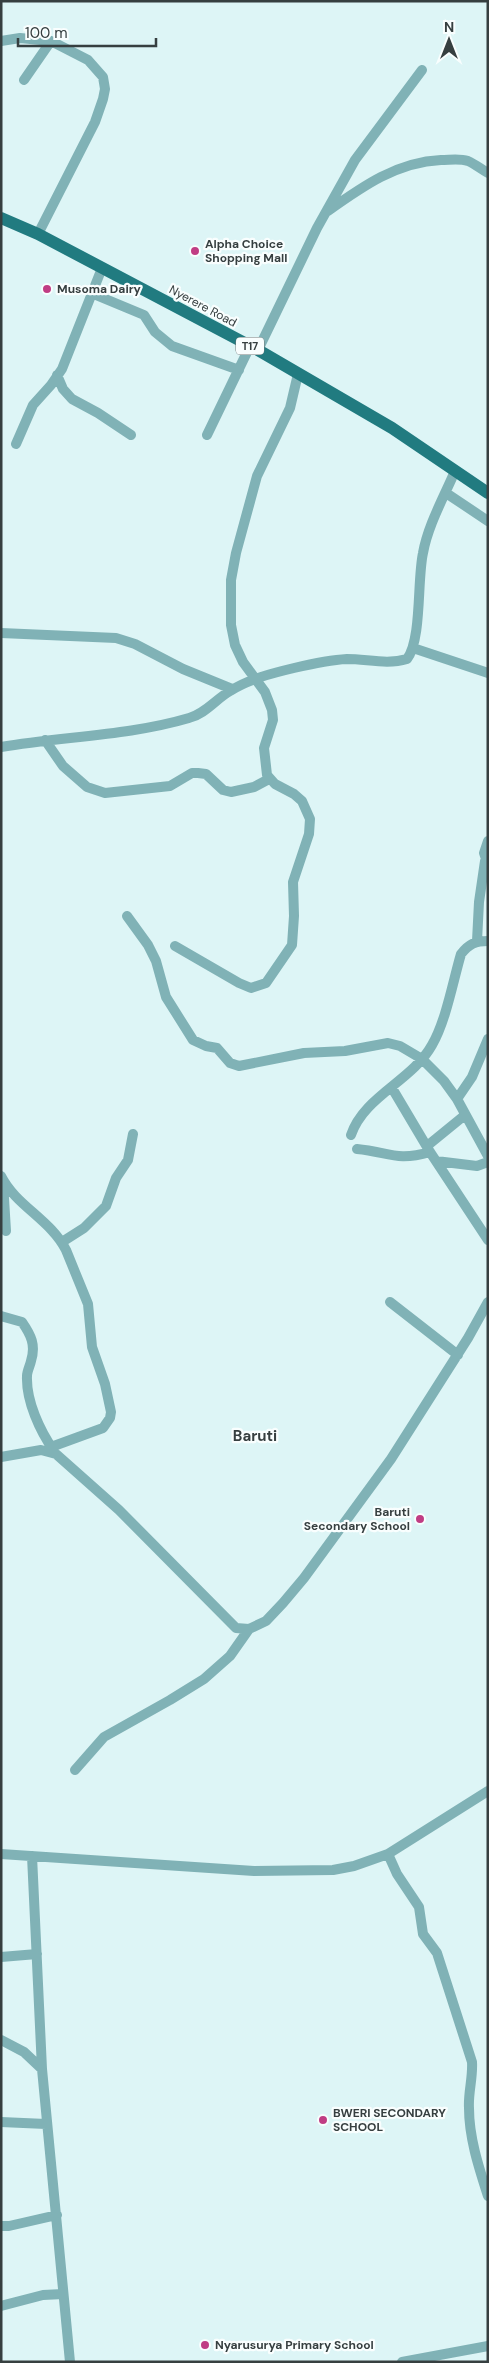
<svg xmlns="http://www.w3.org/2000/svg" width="489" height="2363" viewBox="0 0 489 2363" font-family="'DM Sans',sans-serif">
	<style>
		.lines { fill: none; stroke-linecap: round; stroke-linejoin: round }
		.minor { stroke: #80b2b6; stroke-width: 10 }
		.major { stroke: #217b80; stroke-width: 12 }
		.poi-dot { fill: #c03d84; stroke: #f9fefe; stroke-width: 2 }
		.labels { text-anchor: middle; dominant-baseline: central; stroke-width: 4.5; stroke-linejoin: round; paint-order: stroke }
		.shield { fill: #f9fefe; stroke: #707879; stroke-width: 1 }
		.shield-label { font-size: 11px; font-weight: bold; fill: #363f40 }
		.poi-label { font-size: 12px; font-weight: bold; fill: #363f40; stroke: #f9fefe; text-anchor: start }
		.street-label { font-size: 12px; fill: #363f40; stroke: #f9fefe }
		.quarter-label { font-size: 15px; font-weight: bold; fill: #363f40; stroke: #f9fefe }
	</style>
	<rect width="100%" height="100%" fill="#ddf5f6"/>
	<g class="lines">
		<!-- minor -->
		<path class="minor" d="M1 41 20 38 51 41 88 60 103 77 105 89 103 99 95 122 38 234
			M24 80 51 41
			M328 211C363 186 397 162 441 160 450 160 459 158 468 161 475 164 481 169 488 173
			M91 293 144 315 155 332 172 346 239 370
			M258 350 317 228 355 160 422 70
			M57 375 63 389 72 399 98 413 131 435
			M207 435 250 346
			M16 444 33 405 51 385 62 369 102 268
			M446 493 488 521
			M1 633 116 638 135 644 183 669 232 689
			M413 648 488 673
			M45 740 63 766 87 787 105 793 170 786 192 773H198L206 774 223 790 231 792 254 787 269 779
			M1 747C64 736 128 736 189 718 205 714 216 699 230 691 249 679 273 673 294 668 311 664 329 660 347 659 367 659 387 665 407 659 422 639 417 580 423 553 428 525 444 497 455 471
			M488 841 484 853 488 865
			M127 916 148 945 156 961 166 997 193 1040 206 1046 217 1048 230 1063 239 1066 304 1053 345 1051 388 1043 400 1046 422 1059 444 1081 457 1099 488 1156
			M477 941 479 902 485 861
			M175 946 239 983 251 988 266 983 292 945 294 916 293 882 309 834 310 819 302 801 294 794 275 784 267 775 264 748 273 720 272 710 265 692 243 662 235 645 231 625V580L236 553 257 476 290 408 298 374
			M392 1088 430 1152 488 1240
			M457 1099 472 1077 488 1039
			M351 1135C364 1096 412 1081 432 1045 446 1021 453 981 461 954 469 944 475 941 488 941
			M427 1146 465 1115
			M357 1149C389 1152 396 1162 430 1152
			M436 1161 477 1166 488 1162
			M1 1176C16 1206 50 1219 66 1250L88 1304 92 1347 105 1384 111 1412 110 1418 103 1428 51 1447
			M3 1182 6 1231
			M62 1242 84 1228 106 1206 116 1178 128 1160 133 1134
			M390 1302 458 1355
			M1 1316 22 1322C31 1335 36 1345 31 1361 30 1366 27 1371 27 1376 26 1401 40 1431 54 1451
			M1 1457 41 1450 56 1454 119 1510 236 1628 249 1629
			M75 1770 104 1737 170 1700 204 1679 230 1656 249 1629 266 1621 283 1603 304 1578 391 1459 468 1338 488 1302
			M1 1854 254 1871 333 1870 354 1866 388 1854 488 1791
			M388 1854 397 1874 419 1907 423 1934 437 1953 472 2062C473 2078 468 2093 469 2108 469 2138 479 2168 488 2196
			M32 1856 42 2069 70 2362
			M1 1957 37 1954
			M1 2040 24 2052 42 2069
			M1 2122 46 2124
			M1 2226H9L57 2215
			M1 2306 43 2295 63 2294
			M402 2362 488 2346"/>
		<!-- major -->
		<path class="major" d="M1 218 38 234 258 350 392 428 488 493"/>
	</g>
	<!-- markers -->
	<g class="poi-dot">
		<circle cx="195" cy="251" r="5"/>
		<circle cx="47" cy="289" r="5"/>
		<circle cx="420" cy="1519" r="5"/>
		<circle cx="323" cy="2120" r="5"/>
		<circle cx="205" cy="2345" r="5"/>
	</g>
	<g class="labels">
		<!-- shield labels -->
		<rect class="shield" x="236" y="337.5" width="28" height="17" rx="4"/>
		<g class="shield-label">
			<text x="250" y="346">T17</text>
		</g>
		<!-- poi labels -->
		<g class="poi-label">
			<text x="205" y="244">Alpha Choice<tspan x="205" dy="14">Shopping Mall</tspan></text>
			<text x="57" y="289">Musoma Dairy</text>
			<text x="410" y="1512" text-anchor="end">Baruti<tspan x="410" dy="14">Secondary School</tspan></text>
			<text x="333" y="2113">BWERI SECONDARY<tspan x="333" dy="14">SCHOOL</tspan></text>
			<text x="215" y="2345">Nyarusurya Primary School</text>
		</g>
		<!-- street labels -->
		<g class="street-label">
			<text transform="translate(203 306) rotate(28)">Nyerere Road</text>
		</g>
		<!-- quarter labels -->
		<g class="quarter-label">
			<text x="255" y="1436">Baruti</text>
		</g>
	</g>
	<!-- border -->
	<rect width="489" height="2363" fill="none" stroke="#363f40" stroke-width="5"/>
	<!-- north arrow -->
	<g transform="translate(449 40)" stroke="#f9fefe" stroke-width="4" paint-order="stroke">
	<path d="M0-4L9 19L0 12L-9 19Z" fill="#363f40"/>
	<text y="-8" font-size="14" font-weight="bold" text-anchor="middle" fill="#363f40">N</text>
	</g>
	<!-- scale -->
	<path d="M18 38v8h138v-8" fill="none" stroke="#363f40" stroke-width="2.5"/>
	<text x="25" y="38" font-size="15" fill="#363f40" stroke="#f9fefe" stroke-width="4" paint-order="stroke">100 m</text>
</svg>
